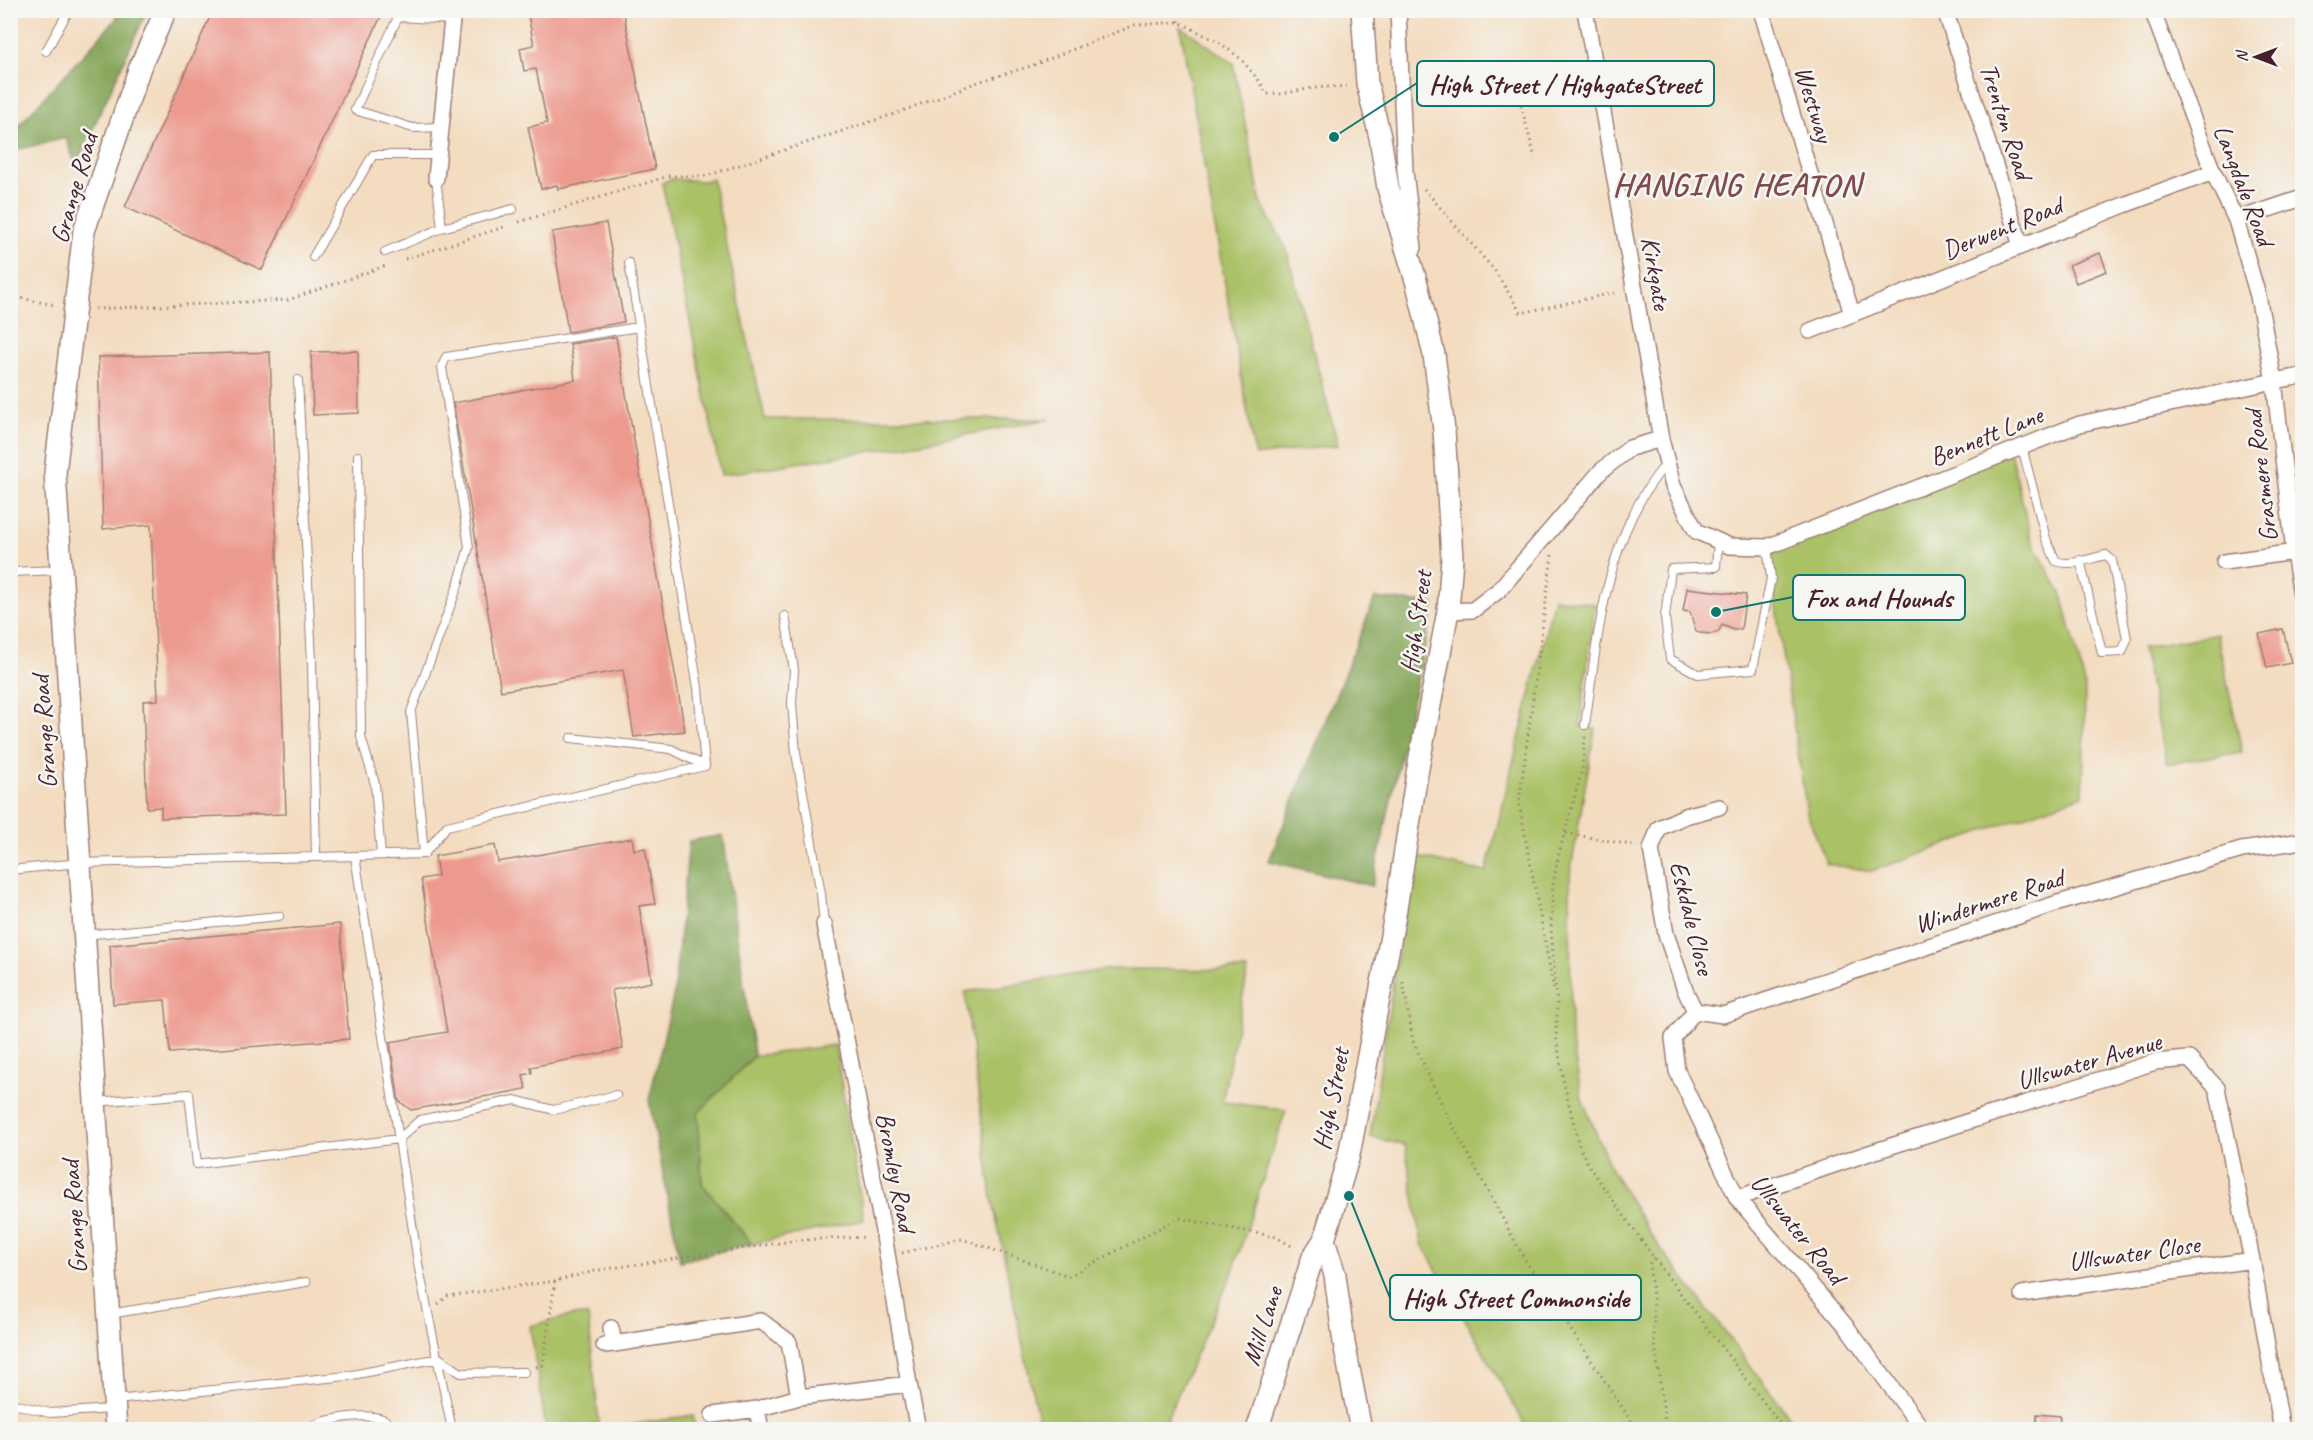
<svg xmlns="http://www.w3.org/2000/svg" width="2313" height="1440" viewBox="0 0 2313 1440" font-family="Caveat,sans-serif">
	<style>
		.green { fill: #aac166; stroke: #7a7048; stroke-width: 1.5 }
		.forest { fill: #87a75b; stroke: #686343; stroke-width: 1.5 }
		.building { fill: #ed9a8e }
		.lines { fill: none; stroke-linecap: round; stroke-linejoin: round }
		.lane-casing { stroke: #9e7e75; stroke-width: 10 }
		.street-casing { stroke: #9e7e75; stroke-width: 18 }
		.secondary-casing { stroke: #9e7e75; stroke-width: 24 }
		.path { stroke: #9e7e75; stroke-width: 3; stroke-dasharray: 1.5 4.5; stroke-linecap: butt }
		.lane { stroke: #fff; stroke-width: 8 }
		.street { stroke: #fff; stroke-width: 15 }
		.secondary { stroke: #fff; stroke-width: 21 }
		.labels { text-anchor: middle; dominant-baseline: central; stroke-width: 5; stroke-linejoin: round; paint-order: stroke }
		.street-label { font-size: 26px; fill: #4a1f2b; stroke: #f6f6f2 }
		.district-label { font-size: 32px; font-weight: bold; letter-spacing: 1.5px; fill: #834a4e; stroke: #f6f6f2 }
		.leader { fill: none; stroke: #0f766e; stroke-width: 2 }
		.callout-dot { fill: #0f766e; stroke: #f6f6f2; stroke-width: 2 }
		.callout { fill: #f6f6f2; stroke: #0f766e; stroke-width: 2 }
		.callout-label { font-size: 27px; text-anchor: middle; font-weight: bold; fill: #4a1f2b }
	</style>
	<rect width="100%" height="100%" fill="#f6f6f2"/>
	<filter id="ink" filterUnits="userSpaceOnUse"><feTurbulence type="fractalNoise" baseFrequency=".0167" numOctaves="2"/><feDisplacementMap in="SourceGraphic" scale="12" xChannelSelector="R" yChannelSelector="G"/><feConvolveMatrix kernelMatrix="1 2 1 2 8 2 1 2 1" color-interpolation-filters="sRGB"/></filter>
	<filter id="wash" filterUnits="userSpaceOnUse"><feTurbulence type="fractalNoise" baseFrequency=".008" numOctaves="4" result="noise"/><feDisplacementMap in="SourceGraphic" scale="24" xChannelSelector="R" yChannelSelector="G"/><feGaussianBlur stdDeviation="1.35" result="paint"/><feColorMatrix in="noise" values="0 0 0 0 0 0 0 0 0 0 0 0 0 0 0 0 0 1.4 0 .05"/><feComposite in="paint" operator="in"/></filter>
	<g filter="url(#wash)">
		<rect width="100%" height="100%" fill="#f3dcbf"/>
		<!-- green -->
		<path class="green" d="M1180 26 1233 63 1261 203 1286 248 1338 445 1255 456Z
			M671 179 703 181 712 179 765 419H1050L922 443 721 475 662 183Z
			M2010 452 2032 541 2062 595 2085 684 2083 795 1872 871 1827 864 1807 813 1767 547Z
			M1554 598 1595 604 1580 726 1595 729 1570 875 1571 1037 1582 1099 1611 1169 1652 1237 1799 1429H1527L1422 1244 1405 1145 1370 1137 1412 856 1486 872Z
			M2217 634 2242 752 2167 764 2142 648Z
			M1110 969 1248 970 1222 1102 1286 1110 1232 1274 1162 1429H1067L1038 1418 992 1198 965 992Z
			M835 1045 864 1220 752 1244 702 1184 698 1113 754 1056Z
			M575 1315 588 1316 599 1423 585 1429H546L530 1326Z
			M693 1415 695 1429H605Z"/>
		<!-- forest -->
		<path class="forest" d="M119 11H147L76 165 66 138 11 151V134L116 19Z
			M1375 598 1434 604 1372 886 1269 861Z
			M723 835 754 1056 698 1113 702 1184 752 1244 680 1261 649 1100 674 993 689 841Z"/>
		<g id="blocks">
			<!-- building -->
			<path class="building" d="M213 10H384L262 270 125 207Z
				M527 10H623L655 169 558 189 557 185 541 189 528 127 547 123 536 69 524 71 520 48 534 45Z
				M606 223 624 322 568 332 552 232Z
				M2100 253 2107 271 2076 283 2069 265Z
				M616 337 685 731 634 737 623 670 501 691 453 403 575 380 570 344Z
				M358 351 359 413 313 415 311 352Z
				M270 352 286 814 161 818V807L147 808 143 701 158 700 151 525 103 529 98 357Z
				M1687 588 1746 595 1741 629 1734 630 1722 625 1718 632 1711 634 1700 633 1696 631 1690 612 1683 611Z
				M2283 629 2291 663 2267 668 2259 634Z
				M632 838 634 850 645 848 655 904 639 906 652 982 612 990 623 1049 531 1067 532 1073 523 1075 526 1089 411 1110 399 1101 390 1042 447 1032 421 879 438 876 435 856 495 845 498 862Z
				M340 924 349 1039 170 1053 165 1000 113 1004 110 945Z
				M2037 1414 2060 1416 2059 1430H2036Z"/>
		</g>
	</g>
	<g filter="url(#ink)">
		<use href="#blocks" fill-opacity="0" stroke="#9e7e75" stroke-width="1.5"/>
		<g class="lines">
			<!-- lane casing -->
			<g class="lane-casing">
				<path id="lane" d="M398 10V17L452 20
					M398 17 355 110 413 128 442 127
					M46 51 69 10
					M1499 85 1596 72
					M442 228 513 209
					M385 252 442 228 436 178
					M313 257 373 155H439
					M629 263 698 688 705 766
					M298 380 312 662 316 857
					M2022 447 2046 539 2056 561C2070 567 2091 558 2106 555L2112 560 2127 639 2122 652 2102 653 2080 560
					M358 456 361 737 375 784 381 855
					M1718 541 1716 567 1671 569 1665 617 1670 659 1698 674 1753 669 1771 578 1767 547
					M10 572 59 570
					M785 616 794 670 792 703 796 753 821 894 824 924
					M1585 725C1598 636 1605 534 1666 464
					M424 854 411 712 457 588 469 547 442 367 446 357 639 327
					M355 856 424 854 447 826 705 766 671 749 571 738
					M10 870 79 863 355 856 419 1269 452 1430
					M85 935 279 916
					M96 1102 189 1094 197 1164 399 1139 420 1120 515 1100 554 1110 616 1095
					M109 1314 306 1282
					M116 1400 347 1376 439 1358 461 1373 524 1372
					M10 1403 50 1413 113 1409
					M306 1430C322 1418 367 1412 385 1420L389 1430"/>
			</g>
			<!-- street casing -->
			<g class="street-casing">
				<path id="street" d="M1398 10 1405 171 1414 248
					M1585 10 1661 439 1673 486 1696 531 1729 546 1767 547 2080 424 2274 381 2302 376
					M1761 10 1852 314
					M1945 10 2021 246
					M2152 10 2213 172 2236 220 2258 296 2274 381 2294 552 2302 601
					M436 178 453 10
					M2236 220 2302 198
					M1810 331 2124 205 2213 172
					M2224 562 2302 551
					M1448 611 1473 610 1499 590 1601 471 1630 448 1661 439
					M824 924 884 1236 909 1384 918 1430
					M1695 1011 1723 1015 2055 904 2242 850 2302 841
					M1695 1011 1673 1038 1677 1071 1737 1198 1846 1326 1923 1430
					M1695 1011 1685 990 1666 934 1651 849 1659 828 1685 816 1719 807
					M1737 1198 1866 1154 2155 1062 2189 1059 2217 1088 2252 1260 2282 1430
					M2022 1294 2252 1260
					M614 1344 761 1321 789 1342 799 1397
					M604 1345 614 1344 611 1328
					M757 1409 799 1397 909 1384
					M713 1415 757 1409 761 1430"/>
			</g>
			<!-- secondary casing -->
			<g class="secondary-casing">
				<path id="secondary" d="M1324 1240 1335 1275 1344 1343 1361 1430
					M116 1430 55 473 84 231 140 67 166 10
					M1257 1430 1313 1257 1324 1240 1349 1155 1395 915 1417 773 1448 611 1452 558 1444 430 1434 355 1417 284 1388 188 1380 137 1367 83 1362 10"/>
			</g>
			<!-- path -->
			<path class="path" d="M1179 22V10
				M1518 94 1535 158
				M1424 189 1495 271 1521 313 1618 292
				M519 222 669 176H706L897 113 978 82 1031 66 1135 25 1179 22 1220 43 1241 59 1260 82 1267 94H1280L1314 88 1347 86
				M405 259 507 226
				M10 296 55 305
				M95 309 288 300 388 265
				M1552 555 1519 803 1554 990
				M1585 737 1582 770 1558 857 1553 885 1551 927 1557 1006 1556 1036 1564 1083 1579 1146 1590 1168 1662 1269 1785 1430
				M1566 833 1637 846
				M1403 982 1413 1041 1446 1113 1525 1260 1637 1430
				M902 1253 962 1239 1069 1276 1179 1218 1276 1237 1295 1248
				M1654 1258 1649 1264 1654 1303V1336L1666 1430
				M438 1304 448 1296 555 1281
				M536 1367 543 1365 555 1281 599 1270 799 1240 867 1237
				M10 1425 29 1422"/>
			<!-- lane -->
			<use href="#lane" class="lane"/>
			<!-- street -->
			<use href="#street" class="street"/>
			<!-- secondary -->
			<use href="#secondary" class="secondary"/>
		</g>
	</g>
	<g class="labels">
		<!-- street labels -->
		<g class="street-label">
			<text transform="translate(1814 104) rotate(73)">Westway</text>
			<text transform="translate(2006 121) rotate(72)">Trenton Road</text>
			<text transform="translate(2244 185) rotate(69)">Langdale Road</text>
			<text transform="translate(74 188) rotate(-74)">Grange Road</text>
			<text transform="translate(2002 228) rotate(-22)">Derwent Road</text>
			<text transform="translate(1656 273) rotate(80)">Kirkgate</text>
			<text transform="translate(1986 436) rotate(-22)">Bennett Lane</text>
			<text transform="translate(2261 476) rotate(-97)">Grasmere Road</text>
			<text transform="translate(1416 622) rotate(-82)">High Street</text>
			<text transform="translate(44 732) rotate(-94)">Grange Road</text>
			<text transform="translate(1989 901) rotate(-18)">Windermere Road</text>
			<text transform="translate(1692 918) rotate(76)">Eskdale Close</text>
			<text transform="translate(2089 1061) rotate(-16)">Ullswater Avenue</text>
			<text transform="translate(1331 1099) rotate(-79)">High Street</text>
			<text transform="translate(896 1172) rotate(79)">Bromley Road</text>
			<text transform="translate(74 1217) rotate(-94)">Grange Road</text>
			<text transform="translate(1798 1229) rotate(51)">Ullswater Road</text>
			<text transform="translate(2134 1253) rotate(-8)">Ullswater Close</text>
			<text transform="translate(1262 1326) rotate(-72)">Mill Lane</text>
		</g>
		<!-- district labels -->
		<g class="district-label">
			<text x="1737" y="184">HANGING HEATON</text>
		</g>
	</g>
	<!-- callouts -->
	<path class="leader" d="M1334 137L1417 83M1716 612L1793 597M1349 1196L1390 1298"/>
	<g class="callout-dot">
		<circle cx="1334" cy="137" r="6"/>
		<circle cx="1716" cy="612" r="6"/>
		<circle cx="1349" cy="1196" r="6"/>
	</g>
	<g class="callout">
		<rect x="1417" y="61" width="297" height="45" rx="6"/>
		<rect x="1793" y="575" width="172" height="45" rx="6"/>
		<rect x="1390" y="1275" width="251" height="45" rx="6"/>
	</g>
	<g class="callout-label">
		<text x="1565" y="93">High Street / HighgateStreet</text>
		<text x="1879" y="607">Fox and Hounds</text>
		<text x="1516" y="1307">High Street Commonside</text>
	</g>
	<!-- margin -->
	<rect width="2313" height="1440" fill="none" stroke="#f6f6f2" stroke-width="36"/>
	<!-- north arrow -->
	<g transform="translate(2256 57) rotate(270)" stroke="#f6f6f2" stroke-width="4.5" paint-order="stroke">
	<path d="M0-4.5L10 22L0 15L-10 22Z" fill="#4a1f2b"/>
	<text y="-9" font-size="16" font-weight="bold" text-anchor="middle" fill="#4a1f2b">N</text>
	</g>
</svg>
